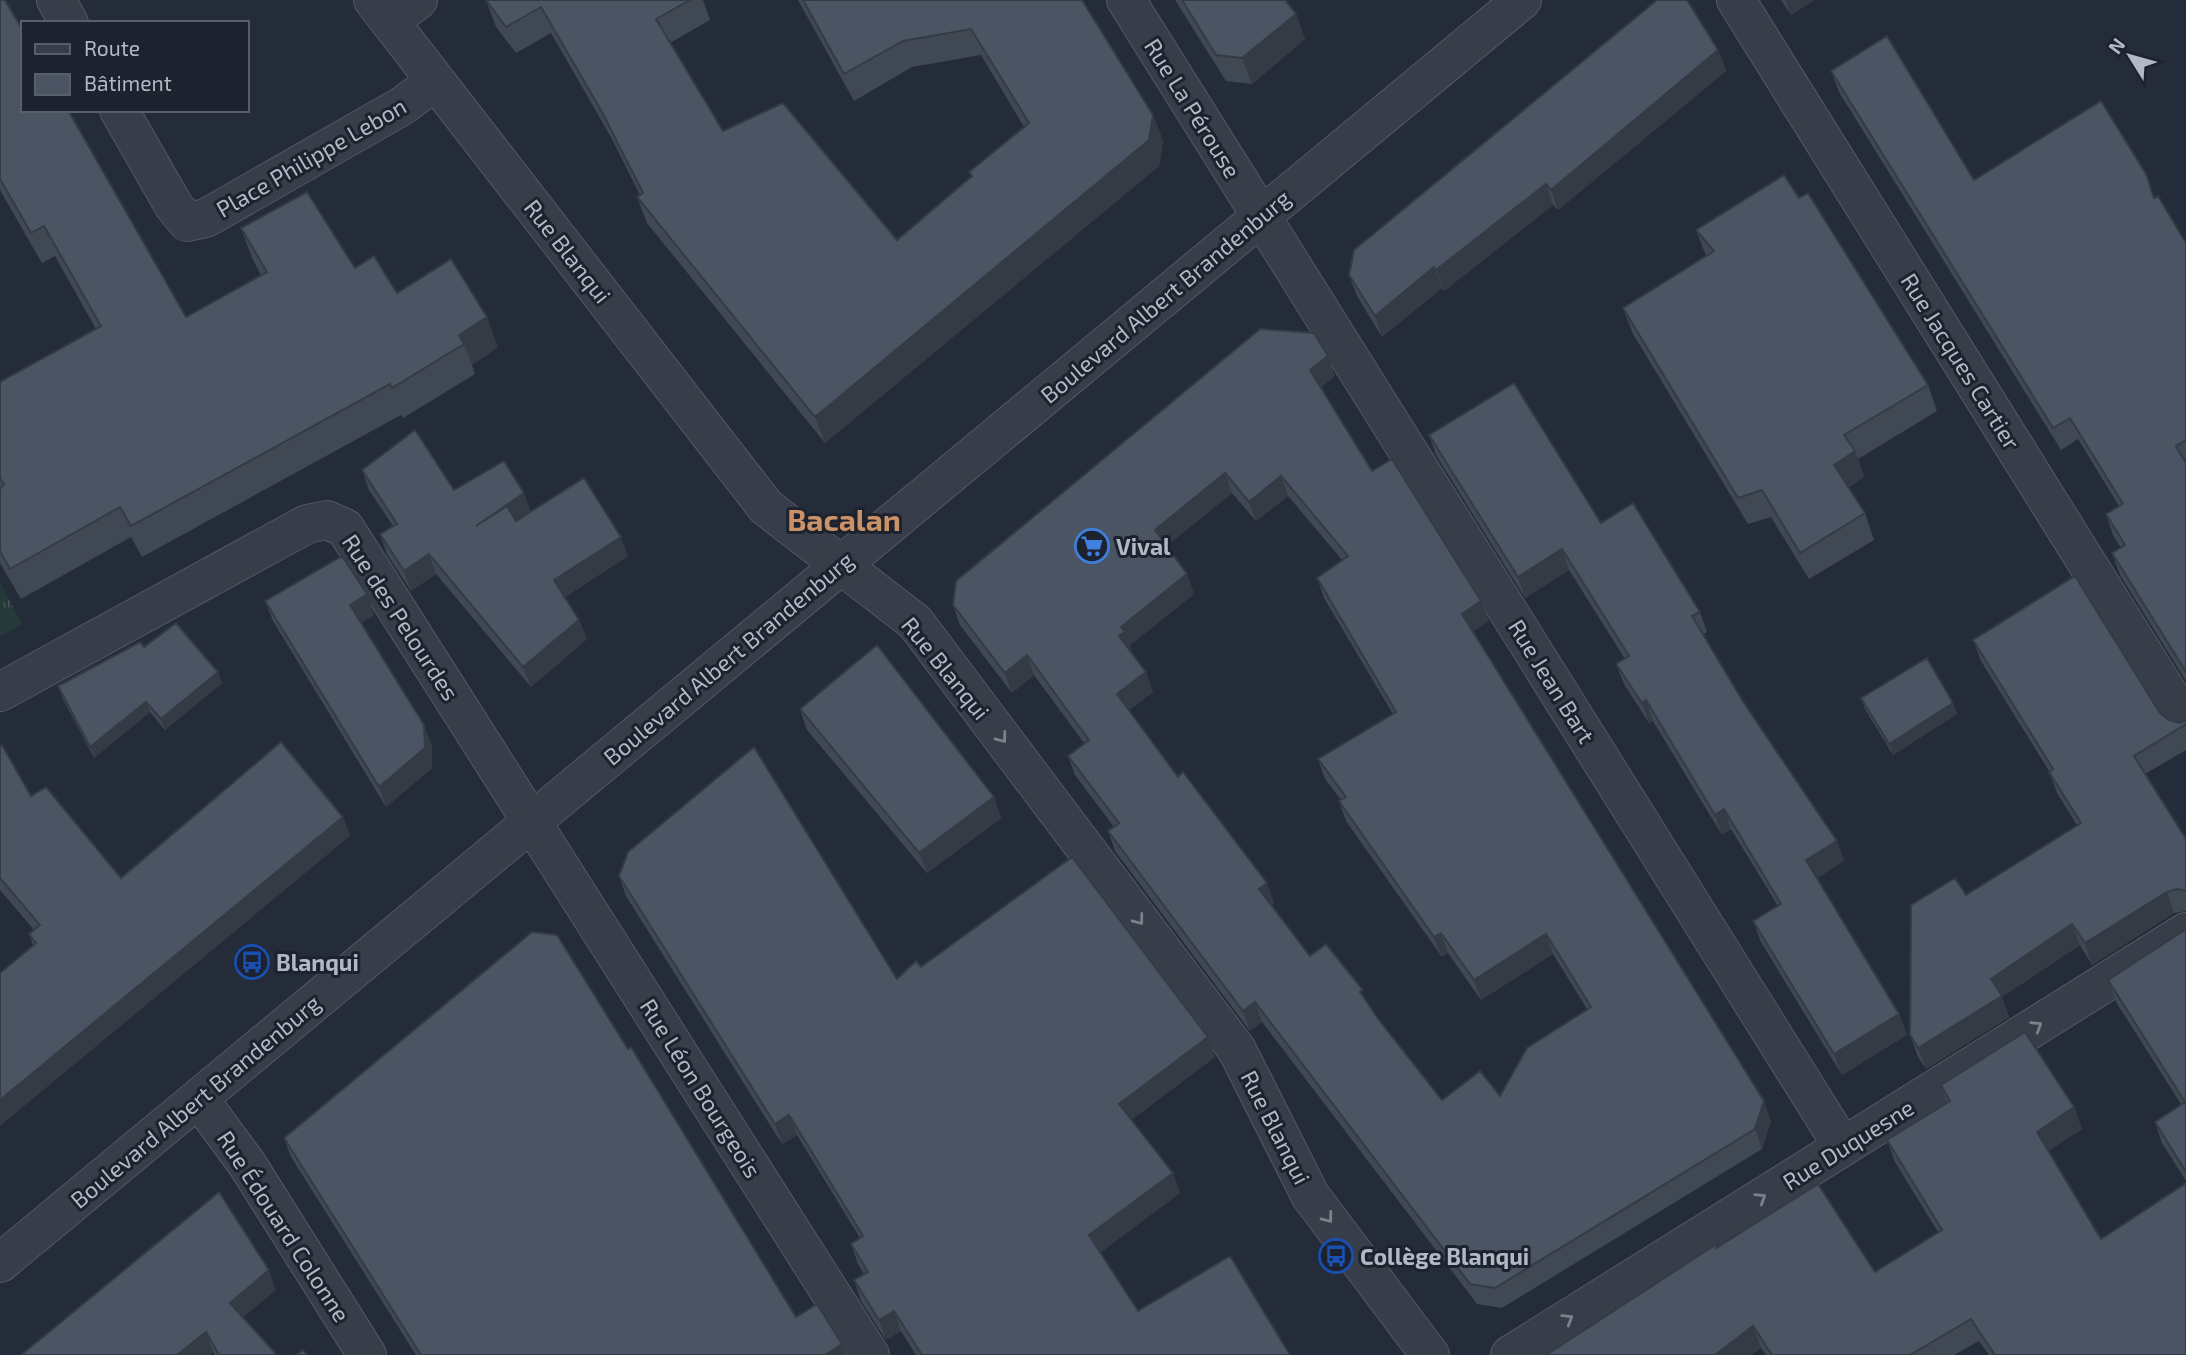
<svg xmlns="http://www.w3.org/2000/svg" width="2186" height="1355" viewBox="0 0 2186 1355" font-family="'Exo 2',sans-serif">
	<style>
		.grass { fill: url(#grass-tufts) }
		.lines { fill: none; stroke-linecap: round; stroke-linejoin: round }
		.minor-casing { stroke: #525964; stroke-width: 40 }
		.tertiary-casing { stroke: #525964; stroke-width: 40 }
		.minor { stroke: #373e49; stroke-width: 38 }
		.tertiary { stroke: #373e49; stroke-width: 38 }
		.wall { fill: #404854; fill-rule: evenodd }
		.shaded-wall { fill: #343b45 }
		.building { fill: #4a5462; stroke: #343b45; stroke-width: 2; fill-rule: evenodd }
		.oneway { stroke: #7b828d }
		.labels { text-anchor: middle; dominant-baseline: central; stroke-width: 6; stroke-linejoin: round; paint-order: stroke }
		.street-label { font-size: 23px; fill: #b2b9c5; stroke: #1c232e }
		.poi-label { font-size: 23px; font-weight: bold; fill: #b2b9c5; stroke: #1c232e; text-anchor: start }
		.district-label { font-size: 30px; font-weight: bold; fill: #cb9267; stroke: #1c232e }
	</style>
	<defs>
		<pattern id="grass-tufts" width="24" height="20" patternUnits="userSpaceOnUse" patternTransform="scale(1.75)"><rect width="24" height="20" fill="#26393a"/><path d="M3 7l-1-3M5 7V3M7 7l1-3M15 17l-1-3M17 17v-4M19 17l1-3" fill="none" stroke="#435455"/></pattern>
	</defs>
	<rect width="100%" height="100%" fill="#232c38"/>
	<!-- grass -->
	<path class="grass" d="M0 582 22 624 0 636Z"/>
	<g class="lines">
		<!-- minor casing -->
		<g class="minor-casing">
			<path id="minor" d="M56 0 69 23
				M373 0 766 507 915 622 1237 1050 1310 1195 1430 1355
				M1126 0 1843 1147
				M1736 0 2186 722
				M390 21 418 0
				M119 110 174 206 187 222 206 218 402 106 436 81
				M0 692 307 524 327 520 345 528 870 1355
				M199 1099 247 1164 367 1355
				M1510 1355 2186 932"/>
		</g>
		<!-- tertiary casing -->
		<g class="tertiary-casing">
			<path id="tertiary" d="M0 1263 1522 0"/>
		</g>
		<!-- minor -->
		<use href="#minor" class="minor"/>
		<!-- tertiary -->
		<use href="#tertiary" class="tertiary"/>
	</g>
	<!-- wall -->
	<path class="wall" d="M486 0H703L710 20 670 43 723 131 897 240 971 177 969 172 1024 127 981 55 912 67 854 101 798 0H1082L1153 115 1163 141 1159 166 825 443 647 223 637 197 640 195 612 139 551 33 516 53 496 27Z
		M1175 0H1285L1305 39 1252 84 1226 81Z
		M1781 0H1814L1791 15Z
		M1718 50 1726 71 1558 210 1553 205 1444 291 1442 288 1382 337 1357 296 1349 275Z
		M1831 71 1974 180 2154 198 2186 243V681L2120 575 2112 553 2121 548 2113 535 2106 514 2119 506 2078 439 2061 450 1839 92Z
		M0 179 186 317 261 275 252 258 241 228 355 268 397 293 498 347 472 365 475 374 403 418 401 415 142 557 131 537 21 599 0 563V382L96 329 55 256 42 263 1 192 0 189Z
		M1799 198 1928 385 1937 411 1858 459 1864 477 1848 488 1865 513 1874 540 1809 579 1771 517 1748 524 1633 334 1623 308 1706 256 1696 230Z
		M1335 376 1321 387 1372 471 1481 601 1489 621 1473 631 1771 1121 1762 1149 1502 1308 1477 1304 1262 1022 1250 1031 1115 851 1108 831 1114 827 1075 775 1068 756 1084 743 1034 675 1012 693 960 625 953 605ZM1232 493 1256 521 1288 496 1342 560 1317 578 1324 598 1393 714 1318 759 1325 779 1341 800 1339 801 1346 821 1442 957 1448 953 1481 1000 1553 954 1587 1009 1500 1096 1442 1100 1379 1020 1367 1003 1310 956 1271 905 1274 903 1178 777 1129 710 1153 692 1146 672 1131 652 1130 645 1194 594 1187 574 1166 546Z
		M1429 435 1601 523 1700 612 1707 632 1703 634 1744 703 1837 841 1844 861 1817 878 1899 1014 1907 1035 1842 1075 1761 942 1753 921 1778 906 1731 829 1722 835 1653 721 1649 723 1624 684 1616 664 1625 659 1569 570 1525 598 1436 455Z
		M362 470 454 490 531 512 628 556 565 597 579 620 587 639 531 687 436 574 411 591 387 554 380 534 393 526 369 490Z
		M265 601 374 615 361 623 432 745V768L386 807 273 621Z
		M1973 640 2160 713 2169 720 2180 723 2186 720V750L2145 774 2186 839V911L2174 913 2092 965 2080 945 2002 997 2009 1017 1926 1069 1918 1057 1910 1035 1966 895 2077 825 2057 793 2049 771 1981 661Z
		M144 647 218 672 222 683 165 730 150 712 94 758 62 697 58 686Z
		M1861 698 1953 703 1957 714 1893 755 1865 709Z
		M800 709 994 797 1001 818 927 873 807 730Z
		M0 746 31 796 121 878 343 817 350 836 33 945 29 934 34 930 0 890Z
		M619 876 897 979 921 967 1215 1057 1131 1120 1173 1173 1180 1193 1101 1252 1138 1311 1290 1355H916L901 1331 886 1340 861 1301 854 1280 864 1274 858 1264 851 1244 860 1238 797 1135 782 1144 626 896Z
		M2186 929V1181L2162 1143 2155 1122 2181 1104 2116 1002 2108 980Z
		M628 1049 796 1317 842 1344 846 1355H416L291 1157 284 1138Z
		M1941 1085 2074 1107 2082 1129 2048 1151 2101 1239 2186 1355H1989L1979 1341 1954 1355H1766L1761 1348 1751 1355H1546L1719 1246 1875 1272 1938 1232 1895 1162 1887 1140 1947 1103Z
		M276 1290 243 1317 277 1355H215L213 1352 209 1355H21Z"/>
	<!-- shaded-wall -->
	<path class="shaded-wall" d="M1785 0H1814L1791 15Z
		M1296 14 1305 39 1252 84 1242 58Z
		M1718 50 1726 71 1558 210 1551 190Z
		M1153 115 1163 141 1159 166 825 443 815 417Z
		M1546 184 1553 205 1444 291 1436 270Z
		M1434 267 1442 288 1382 337 1375 316Z
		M487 317 498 347 472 365 464 344 459 335Z
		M1328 356 1335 376 1318 390 1310 370Z
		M1855 451 1864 477 1843 491 1834 465Z
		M1225 473 1232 493 1162 550 1155 530Z
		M1281 476 1288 496 1256 521 1249 502Z
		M524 493 531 512 483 545 476 526Z
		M621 537 628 556 561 599 554 580Z
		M1562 549 1569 570 1525 598 1518 577Z
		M429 554 436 574 411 591 404 571Z
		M1187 574 1194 594 1130 645 1132 652 1127 656 1119 636 1121 627Z
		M367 594 374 615 357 626 350 605Z
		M1481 601 1489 621 1469 634 1462 614Z
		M579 620 587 639 531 687 523 667Z
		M1027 655 1034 675 1012 693 1005 673Z
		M218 672 222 683 165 730 161 719Z
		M1146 672 1153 692 1124 713 1117 694Z
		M1646 700 1653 721 1649 723 1642 703Z
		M146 702 150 712 94 758 90 747Z
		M1953 703 1957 714 1893 755 1889 744Z
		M424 725 432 745V768L386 807 379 787Z
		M994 797 1001 818 927 873 919 853Z
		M1724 809 1731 829 1722 835 1715 815Z
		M343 817 350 836 0 1126V1100Z
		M1837 841 1844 861 1813 881 1806 860Z
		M1267 883 1274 903 1266 909 1259 889Z
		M2167 892 2174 913 2092 965 2085 943Z
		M2072 924 2080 945 2002 997 2009 1017 1926 1069 1918 1048 1991 979Z
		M1441 933 1448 953 1442 957 1434 937Z
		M1546 934 1553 954 1481 1000 1474 980Z
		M1255 1002 1262 1022 1250 1031 1243 1011Z
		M1899 1014 1907 1035 1842 1075 1834 1054Z
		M1208 1037 1215 1057 1126 1124 1119 1104Z
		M1764 1101 1771 1121 1762 1149 1755 1129Z
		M2074 1107 2082 1129 2045 1153 2037 1132Z
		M789 1115 797 1135 782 1144 775 1124Z
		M1173 1173 1180 1193 1097 1255 1089 1235Z
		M269 1270 276 1290 237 1322 230 1303Z
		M894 1311 901 1331 886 1340 879 1320Z
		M1753 1326 1761 1348 1751 1355H1715Z
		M206 1332 213 1352 209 1355H177Z
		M842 1344 846 1355H825Z"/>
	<!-- building -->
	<path class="building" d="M0 0H5L23 31V110H68L186 317 267 272 241 228 307 192 355 268 374 256 397 293 451 259 487 317 459 335 464 344 392 388 390 384 131 526 120 507 10 569 0 551V488L4 485 0 478V382L101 326 44 226 31 233 0 179Z
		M486 0H690L656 19 723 131 783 103 897 240 972 176 969 172 1029 123 971 29 903 41 844 74 803 0H1082L1153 115 1149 140 815 417 637 197 643 193 602 112 541 7 506 27Z
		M1182 0H1285L1296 14 1242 58 1216 55Z
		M1657 0H1687L1718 50 1551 190 1546 184 1436 270 1434 267 1375 316 1349 275 1354 250Z
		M1887 36 1974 180 2101 101 2146 174 2154 198 2158 196 2186 243V440L2176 446 2186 463V672L2112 553 2125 545 2106 514 2123 504 2070 418 2053 428 1831 71Z
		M1784 175 1799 198 1808 193 1928 385 1844 435 1855 451 1834 465 1865 513 1800 553 1762 490 1738 498 1623 308 1714 251 1696 230Z
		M1260 329 1314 333 1328 356 1310 370 1372 471 1392 459 1481 601 1462 614 1764 1101 1755 1129 1495 1288 1470 1284 1255 1002 1243 1011 1108 831 1119 823 1068 756 1089 740 1027 655 1005 673 953 605 956 581ZM1225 473 1249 502 1281 476 1348 556 1317 578 1396 712 1318 759 1346 797 1339 801 1434 937 1441 933 1474 980 1546 934 1591 1007 1527 1048 1500 1096 1480 1071 1442 1100 1379 1020 1360 992 1363 990 1326 944 1310 956 1259 889 1267 883 1183 772 1178 777 1117 694 1146 672 1119 636 1125 632 1121 627 1187 574 1155 530Z
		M1514 383 1601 523 1633 503 1700 612 1692 616 1744 703 1837 841 1806 860 1899 1014 1834 1054 1753 921 1781 904 1724 809 1715 815 1646 700 1642 703 1616 664 1629 656 1562 549 1518 577 1429 435Z
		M415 430 454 490 504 461 524 493 476 526 507 506 516 521 584 478 621 537 554 580 579 620 523 667 429 554 404 571 380 534 397 524 362 470Z
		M342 556 367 594 350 605 424 725 425 748 379 787 265 601Z
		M2075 576 2160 713 2169 720 2180 723 2186 720V724L2134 756 2186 839V891L2177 889 2167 892 2085 943 2072 924 1991 979 2002 996 1918 1048 1910 1035 1911 905 1955 878 1966 895 2081 823 2049 772 2053 769 1973 640Z
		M176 623 218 672 161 719 146 702 90 747 58 686 140 642 144 647Z
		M877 645 994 797 919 853 800 709Z
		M1927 658 1953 703 1889 744 1861 698Z
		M281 742 343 817 0 1100V973L36 943 29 934 40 925 0 878V746L2 745 31 796 46 787 121 878Z
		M754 747 897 979 916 961 921 967 1072 857 1208 1037 1119 1104 1173 1173 1089 1235 1138 1311 1230 1256 1290 1355H922L894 1311 879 1320 854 1280 868 1272 851 1244 863 1236 789 1115 775 1124 619 876 628 852Z
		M2186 929V1172L2155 1122 2185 1102 2108 980Z
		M532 932 557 935 628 1049 631 1047 796 1317 817 1304 842 1344 825 1355H421L284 1138Z
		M2025 1032 2074 1107 2037 1132 2101 1239 2186 1183V1355H1995L1971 1319 1910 1355H1772L1753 1326 1715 1355H1546L1718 1243 1716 1248 1818 1184 1875 1272 1942 1230 1887 1140 1950 1101 1941 1085Z
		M219 1192 269 1270 230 1303 277 1355H219L206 1332 177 1355H21Z
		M303 1350 307 1355H296Z"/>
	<!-- one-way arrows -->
	<defs><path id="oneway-chevron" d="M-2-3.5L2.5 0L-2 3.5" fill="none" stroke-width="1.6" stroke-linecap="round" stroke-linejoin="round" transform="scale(1.75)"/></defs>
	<g class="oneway">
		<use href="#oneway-chevron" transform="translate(1002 738) rotate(53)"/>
		<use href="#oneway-chevron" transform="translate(1139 920) rotate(53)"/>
		<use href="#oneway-chevron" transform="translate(2037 1026) rotate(-32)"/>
		<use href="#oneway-chevron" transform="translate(1761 1198) rotate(-32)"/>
		<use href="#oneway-chevron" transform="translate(1328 1218) rotate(53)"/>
		<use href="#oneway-chevron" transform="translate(1568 1319) rotate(-32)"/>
	</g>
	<!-- icons -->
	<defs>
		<g id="supermarket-ring" transform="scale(1.75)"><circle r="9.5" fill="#1c232e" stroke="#3f7fe0" stroke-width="1.5"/><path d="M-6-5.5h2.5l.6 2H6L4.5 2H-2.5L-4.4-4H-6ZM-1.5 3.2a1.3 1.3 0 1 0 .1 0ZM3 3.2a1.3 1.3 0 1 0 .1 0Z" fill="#3f7fe0"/></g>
		<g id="bus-ring" transform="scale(1.75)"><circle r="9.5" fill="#1c232e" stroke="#1a4fb4" stroke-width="1.5"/><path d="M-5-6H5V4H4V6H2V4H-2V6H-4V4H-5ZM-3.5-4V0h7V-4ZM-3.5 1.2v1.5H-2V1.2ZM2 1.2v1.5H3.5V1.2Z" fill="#1a4fb4"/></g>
	</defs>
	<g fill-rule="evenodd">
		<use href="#supermarket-ring" x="1092" y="546"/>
		<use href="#bus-ring" x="252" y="962"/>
		<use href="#bus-ring" x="1336" y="1256"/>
	</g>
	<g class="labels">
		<!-- street labels -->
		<g class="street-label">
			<text transform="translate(1193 108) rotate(58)">Rue La Pérouse</text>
			<text transform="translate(311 157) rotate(-30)">Place Philippe Lebon</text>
			<text transform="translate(568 251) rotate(52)">Rue Blanqui</text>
			<text transform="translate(1165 296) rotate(-40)">Boulevard Albert Brandenburg</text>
			<text transform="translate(1961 361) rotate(58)">Rue Jacques Cartier</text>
			<text transform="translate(401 617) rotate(57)">Rue des Pelourdes</text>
			<text transform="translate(728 658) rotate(-40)">Boulevard Albert Brandenburg</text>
			<text transform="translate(946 668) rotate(51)">Rue Blanqui</text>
			<text transform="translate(1552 681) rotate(58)">Rue Jean Bart</text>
			<text transform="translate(701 1088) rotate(58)">Rue Léon Bourgeois</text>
			<text transform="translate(195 1101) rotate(-40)">Boulevard Albert Brandenburg</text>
			<text transform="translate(1276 1127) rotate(63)">Rue Blanqui</text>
			<text transform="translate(1848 1144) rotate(-32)">Rue Duquesne</text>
			<text transform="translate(284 1226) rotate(57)">Rue Édouard Colonne</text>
		</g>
		<!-- poi labels -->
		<g class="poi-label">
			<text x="1116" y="546">Vival</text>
			<text x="276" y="962">Blanqui</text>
			<text x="1360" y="1256">Collège Blanqui</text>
		</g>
		<!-- district labels -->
		<g class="district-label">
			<text x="844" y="519">Bacalan</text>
		</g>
	</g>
	<!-- legend -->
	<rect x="21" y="21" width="228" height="91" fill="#1c232e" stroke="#585f6a" stroke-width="2"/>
	<rect x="35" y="44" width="35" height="10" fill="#373e49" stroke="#585f6a" stroke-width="2"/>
	<text x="84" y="56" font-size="21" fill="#b2b9c5">Route</text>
	<rect x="35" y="74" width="35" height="21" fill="#4a5462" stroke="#585f6a" stroke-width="2"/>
	<text x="84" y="91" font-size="21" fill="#b2b9c5">Bâtiment</text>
	<!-- north arrow -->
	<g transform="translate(2130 56) rotate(307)" stroke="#1c232e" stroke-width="5" paint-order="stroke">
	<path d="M0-5L12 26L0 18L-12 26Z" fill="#b2b9c5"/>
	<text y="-10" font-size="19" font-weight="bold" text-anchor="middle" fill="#b2b9c5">N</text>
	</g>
</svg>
